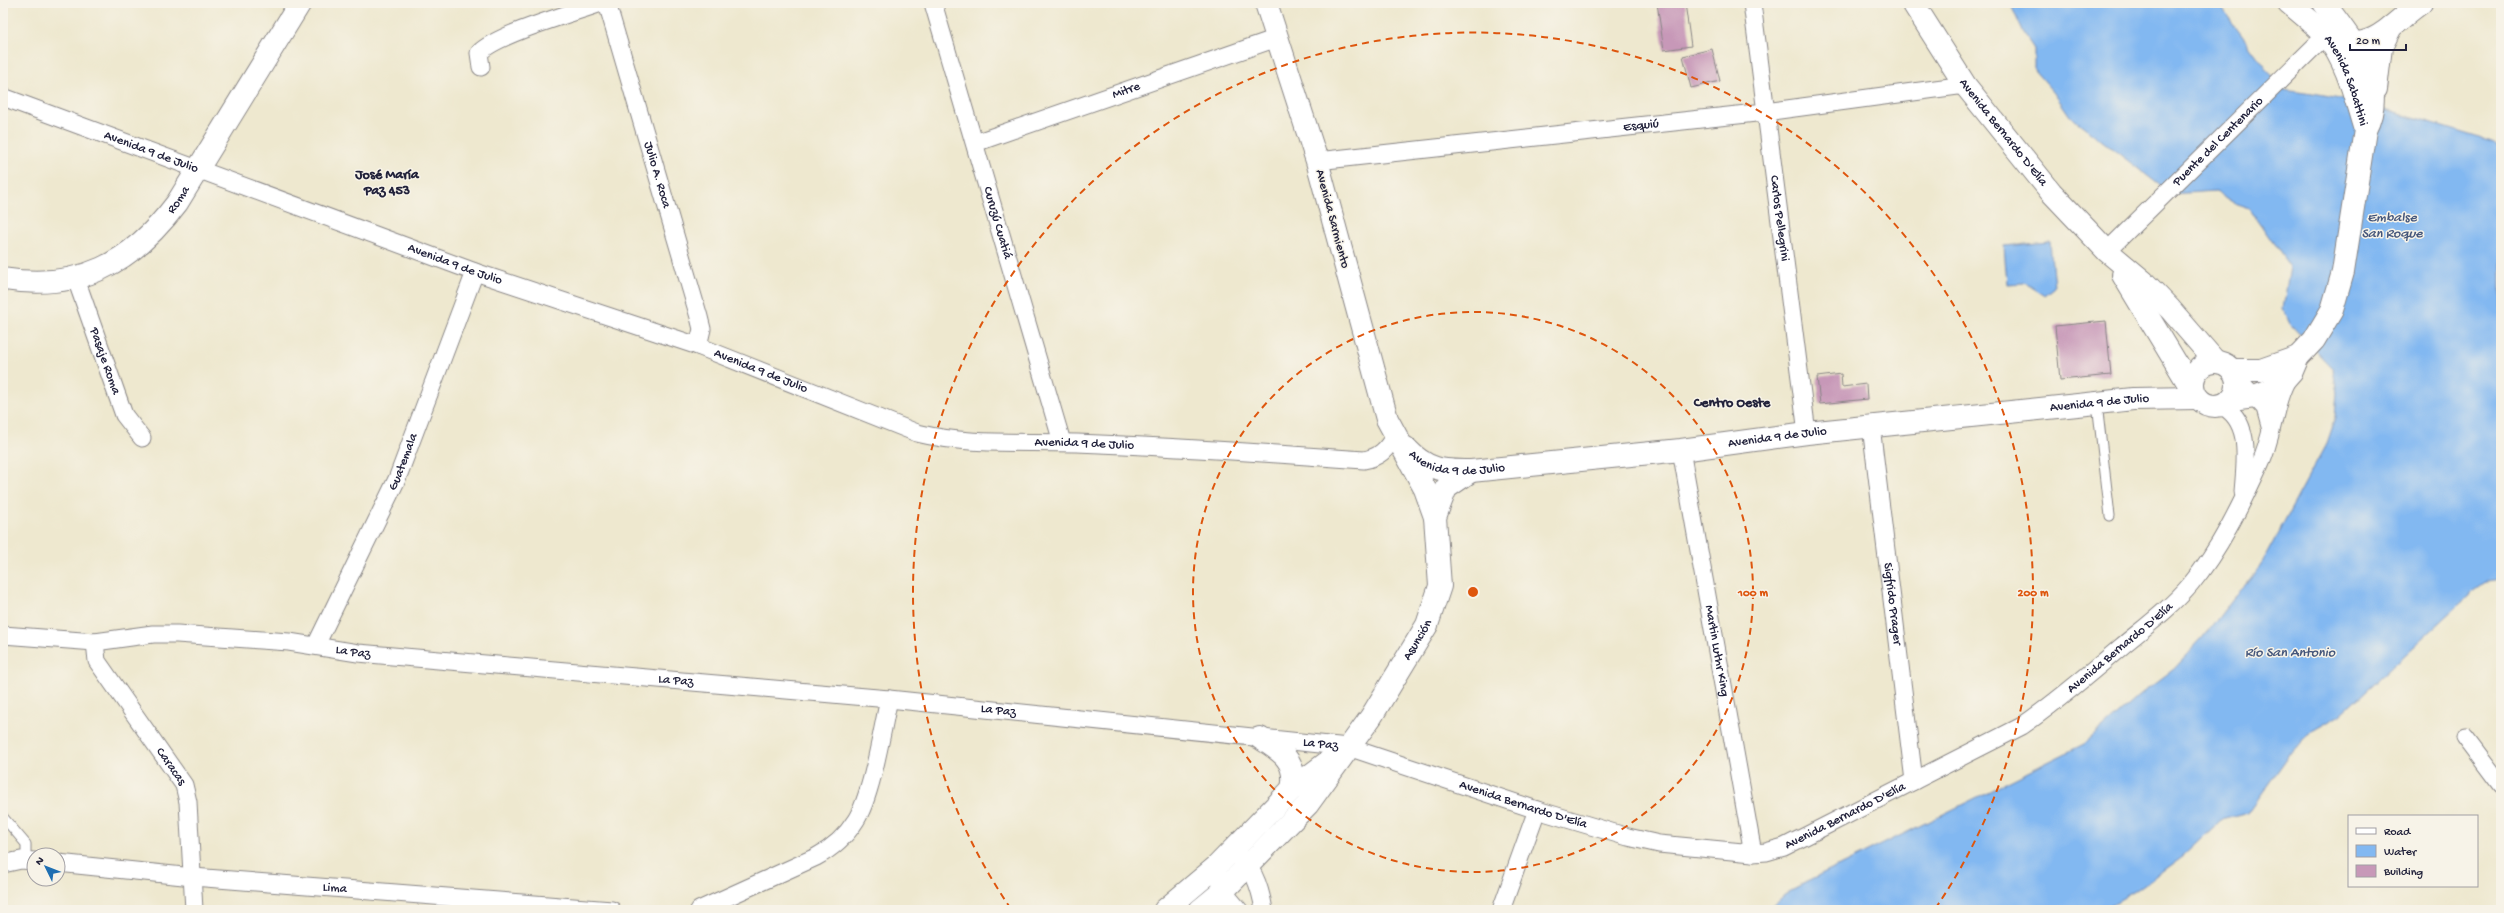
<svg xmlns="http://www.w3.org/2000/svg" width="2504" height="913" viewBox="0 0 2504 913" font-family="'Gochi Hand',sans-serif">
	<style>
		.water { fill: #82b8f1; stroke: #526d96 }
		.building { fill: #c798b8 }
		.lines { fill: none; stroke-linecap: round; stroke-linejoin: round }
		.lane-casing { stroke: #888585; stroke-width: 11 }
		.street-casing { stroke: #888585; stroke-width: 19 }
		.secondary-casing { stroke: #888585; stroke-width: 24 }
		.lane { stroke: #fff; stroke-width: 9 }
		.street { stroke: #fff; stroke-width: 17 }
		.secondary { stroke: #fff; stroke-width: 22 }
		.ring { fill: none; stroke: #de560e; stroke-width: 2; stroke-dasharray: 7 5 }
		.labels { text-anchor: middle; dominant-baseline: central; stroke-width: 3; stroke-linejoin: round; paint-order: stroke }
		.street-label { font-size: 13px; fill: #22223b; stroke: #f7f3e8 }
		.neighbourhood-label { font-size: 14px; font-weight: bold; fill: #22223b; stroke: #f7f3e8 }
		.water-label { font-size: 14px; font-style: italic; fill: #44567b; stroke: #f7f3e8 }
		.centre { fill: #de560e; stroke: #f7f3e8; stroke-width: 2 }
		.ring-label { font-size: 12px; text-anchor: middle; font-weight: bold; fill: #de560e; stroke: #f7f3e8; stroke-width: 3; stroke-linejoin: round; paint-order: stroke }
	</style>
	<rect width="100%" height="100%" fill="#f7f3e8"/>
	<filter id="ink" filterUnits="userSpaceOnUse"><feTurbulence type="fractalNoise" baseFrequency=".025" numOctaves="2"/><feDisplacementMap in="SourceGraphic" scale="8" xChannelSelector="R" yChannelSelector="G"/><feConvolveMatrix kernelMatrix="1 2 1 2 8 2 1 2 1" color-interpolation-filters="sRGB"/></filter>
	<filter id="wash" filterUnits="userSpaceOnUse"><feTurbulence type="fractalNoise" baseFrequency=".012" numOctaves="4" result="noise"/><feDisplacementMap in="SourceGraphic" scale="16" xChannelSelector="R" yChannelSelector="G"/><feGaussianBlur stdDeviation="0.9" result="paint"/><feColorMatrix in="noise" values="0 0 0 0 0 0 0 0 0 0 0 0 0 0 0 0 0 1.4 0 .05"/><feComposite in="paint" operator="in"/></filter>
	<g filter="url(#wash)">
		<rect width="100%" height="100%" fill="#eee8cf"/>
		<!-- water -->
		<path class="water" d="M2010 3H2218L2282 90C2354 97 2424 122 2493 142L2501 149V580L2487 582 2473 592 2341 714 2308 733 2292 751 2248 813 2221 820 2184 855 2135 891 2102 910H1768L1789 891 2084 744 2142 693 2174 669 2204 637 2234 597 2248 583 2263 561 2325 446 2335 417 2337 393 2333 369 2290 324 2283 309 2290 267 2249 208 2234 203 2215 191 2171 194 2070 116 2054 93 2034 70V49L2024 34Z
			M2050 242 2054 287 2044 295 2025 283 2007 284 2004 246Z"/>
		<g id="blocks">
			<!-- building -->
			<path class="building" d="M1657 3H1685L1691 46 1664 50Z
				M1712 49 1720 81 1691 88 1683 56Z
				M2106 321 2111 375 2060 380 2055 326Z
				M1841 374 1842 387 1866 384 1867 399 1820 404 1817 377Z"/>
		</g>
	</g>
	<g filter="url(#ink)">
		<use href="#blocks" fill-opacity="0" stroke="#888585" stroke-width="1"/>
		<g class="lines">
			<!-- lane casing -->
			<g class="lane-casing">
				<path id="lane" d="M2097 403 2110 516
					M3 817 26 844V861"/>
			</g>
			<!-- street casing -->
			<g class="street-casing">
				<g id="street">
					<path id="s1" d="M607 3 699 317 702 329 698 346"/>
					<path id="s2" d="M933 3 1062 442"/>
					<path id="s3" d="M1752 3 1807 433"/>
					<path d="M481 67 479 53C497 34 573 13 601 3"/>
					<path id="s4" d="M3 97 475 272 698 346 917 433C969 446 1023 441 1077 443 1173 447 1268 453 1364 460 1379 457 1387 450 1394 436"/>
					<path id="s5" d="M975 143 1277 38"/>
					<path id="s6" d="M1317 161 1765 112 1965 85"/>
					<path id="s7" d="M2107 251 2325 36"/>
					<path id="s8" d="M76 279 124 415 142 438"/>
					<path d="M2236 377 2265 408 2271 430"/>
					<path d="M2220 405C2253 420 2245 463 2243 492"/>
					<path id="s9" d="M1871 426 1914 781"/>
					<path id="s10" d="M1681 450 1753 853"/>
					<path id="s11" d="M3 635 95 642 153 634H177L289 642 358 653 889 699 1348 747 1537 810 1628 837 1659 844 1753 853 1766 852 1784 847 2022 726C2057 702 2089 674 2121 647 2145 627 2171 608 2191 584 2220 549 2241 505 2260 464 2274 435 2273 403 2289 376"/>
					<path id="s12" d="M95 642 97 661 184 785 188 802 194 910"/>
					<path id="s13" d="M316 645 397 479 475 272"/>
					<path d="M2465 737 2501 785"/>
					<path d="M1239 857C1255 868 1261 892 1264 910"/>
					<path id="s14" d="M58 863 193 877 612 910"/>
					<path d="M3 864 21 860 34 861"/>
					<path d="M1216 867 1223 891 1239 910"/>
					<path d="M699 910 816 857C831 849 846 836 856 820 872 795 882 730 889 699"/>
					<path d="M1501 910 1537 810"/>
				</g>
			</g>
			<!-- secondary casing -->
			<g class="secondary-casing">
				<g id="secondary">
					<path id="s15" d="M1913 3 1965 85 2051 192 2107 251 2144 282 2170 309 2215 361"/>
					<path id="s16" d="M2289 3C2302 14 2315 24 2326 36 2348 63 2355 98 2365 130"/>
					<path d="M2341 42C2376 50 2395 20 2421 3"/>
					<path d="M2376 89 2381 47 2391 27"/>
					<path d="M2123 275 2193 391"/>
					<path id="s17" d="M3 279C80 291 131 264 177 203L300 3"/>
					<circle cx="2215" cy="384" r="22"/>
					<path d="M2233 370H2261L2298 357"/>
					<path d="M2231 399 2255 396 2270 390 2284 380 2292 371 2298 357 2314 340 2332 310 2343 272 2365 130C2390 82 2350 39 2324 3"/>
					<path id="s18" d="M1406 448C1427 470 1441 471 1471 471L1681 450 1807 433 2097 403 2133 399 2197 398"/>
					<path d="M1435 517 1446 488 1471 471"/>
					<path d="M1260 738C1281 751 1298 761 1292 789"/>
					<path d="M1165 910 1216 867 1292 789 1333 758"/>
					<path id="s19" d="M1200 910 1223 891 1308 804 1371 717 1427 625 1440 586 1435 517 1425 489 1387 419 1317 161 1266 3"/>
				</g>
			</g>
			<!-- lane -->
			<use href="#lane" class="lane"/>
			<!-- street -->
			<use href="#street" class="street"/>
			<!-- secondary -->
			<use href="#secondary" class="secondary"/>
		</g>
	</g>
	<!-- distance rings -->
	<g class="ring">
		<circle cx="1473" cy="592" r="280"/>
		<path d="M1011 909A560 560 0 1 1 1935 909"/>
	</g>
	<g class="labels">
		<!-- street labels -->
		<g class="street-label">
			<text stroke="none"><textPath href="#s16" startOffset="99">Avenida Sabattini</textPath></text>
			<text stroke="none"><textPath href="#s5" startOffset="160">Mitre</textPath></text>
			<text stroke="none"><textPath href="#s6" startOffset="326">Esquiú</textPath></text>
			<text stroke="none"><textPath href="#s15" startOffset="158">Avenida Bernardo D'Elía</textPath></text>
			<text stroke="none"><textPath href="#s7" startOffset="156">Puente del Centenario</textPath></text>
			<text stroke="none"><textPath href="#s4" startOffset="158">Avenida 9 de Julio</textPath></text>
			<text stroke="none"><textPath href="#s1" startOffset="179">Julio A. Roca</textPath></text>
			<text stroke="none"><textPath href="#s17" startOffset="205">Roma</textPath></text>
			<text stroke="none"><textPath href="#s3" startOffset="217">Carlos Pellegrini</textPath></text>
			<text transform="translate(1332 219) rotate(75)">Avenida Sarmiento</text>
			<text stroke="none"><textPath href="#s2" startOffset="229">Curuzú Cuatiá</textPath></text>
			<text stroke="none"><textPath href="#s4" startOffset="482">Avenida 9 de Julio</textPath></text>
			<text stroke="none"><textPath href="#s8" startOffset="87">Pasaje Roma</textPath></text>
			<text stroke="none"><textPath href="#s4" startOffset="806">Avenida 9 de Julio</textPath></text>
			<text stroke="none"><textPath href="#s18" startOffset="704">Avenida 9 de Julio</textPath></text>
			<text stroke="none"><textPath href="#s18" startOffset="380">Avenida 9 de Julio</textPath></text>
			<text stroke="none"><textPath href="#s4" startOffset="1142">Avenida 9 de Julio</textPath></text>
			<text stroke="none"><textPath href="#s18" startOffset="56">Avenida 9 de Julio</textPath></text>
			<text stroke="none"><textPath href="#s13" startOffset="203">Guatemala</textPath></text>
			<text stroke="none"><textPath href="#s9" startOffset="179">Sigfrido Prager</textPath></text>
			<text stroke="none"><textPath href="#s19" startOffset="349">Asunción</textPath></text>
			<text stroke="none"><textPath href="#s11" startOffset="2196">Avenida Bernardo D'Elía</textPath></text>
			<text stroke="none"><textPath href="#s11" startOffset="352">La Paz</textPath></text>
			<text stroke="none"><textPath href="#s10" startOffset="204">Martin Luthr King</textPath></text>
			<text stroke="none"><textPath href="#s11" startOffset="676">La Paz</textPath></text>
			<text stroke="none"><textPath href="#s11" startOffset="1000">La Paz</textPath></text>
			<text stroke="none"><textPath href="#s11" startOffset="1324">La Paz</textPath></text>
			<text stroke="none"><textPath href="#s12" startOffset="148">Caracas</textPath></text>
			<text stroke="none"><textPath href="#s11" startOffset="1536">Avenida Bernardo D'Elía</textPath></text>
			<text stroke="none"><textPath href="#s11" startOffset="1872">Avenida Bernardo D'Elía</textPath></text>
			<text stroke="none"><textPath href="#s14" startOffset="278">Lima</textPath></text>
		</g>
		<!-- neighbourhood labels -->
		<g class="neighbourhood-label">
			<text x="387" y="175">José María<tspan x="387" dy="16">Paz 453</tspan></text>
			<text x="1732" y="403">Centro Oeste</text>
		</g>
		<!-- water labels -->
		<g class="water-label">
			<text x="2392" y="218">Embalse<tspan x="2392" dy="16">San Roque</tspan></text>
			<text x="2290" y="653">Río San Antonio</text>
		</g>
	</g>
	<circle cx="1473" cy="592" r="6" class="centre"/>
	<g class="ring-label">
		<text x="1753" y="596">100 m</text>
		<text x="2033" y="596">200 m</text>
	</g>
	<!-- margin -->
	<rect width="2504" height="913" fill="none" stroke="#f7f3e8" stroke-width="16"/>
	<!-- legend -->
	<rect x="2348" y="815" width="130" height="72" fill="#f7f3e8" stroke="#a29fa3"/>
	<rect x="2356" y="828" width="20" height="6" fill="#ffffff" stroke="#a29fa3"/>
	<text x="2384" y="835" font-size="12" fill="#22223b">Road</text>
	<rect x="2356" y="845" width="20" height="12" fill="#82b8f1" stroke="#a29fa3"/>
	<text x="2384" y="855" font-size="12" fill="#22223b">Water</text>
	<rect x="2356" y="865" width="20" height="12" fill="#c798b8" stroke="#a29fa3"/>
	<text x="2384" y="875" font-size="12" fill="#22223b">Building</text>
	<!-- north arrow -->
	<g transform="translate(46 867) rotate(313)"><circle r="19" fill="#f7f3e8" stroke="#a29fa3"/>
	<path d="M0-3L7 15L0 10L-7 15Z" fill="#1f6fb2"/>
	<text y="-6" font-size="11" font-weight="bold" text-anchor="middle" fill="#22223b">N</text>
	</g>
	<!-- scale -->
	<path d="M2350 44v6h56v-6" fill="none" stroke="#22223b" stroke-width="2"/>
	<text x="2356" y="44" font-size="12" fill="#22223b" stroke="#f7f3e8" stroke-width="3" paint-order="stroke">20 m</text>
</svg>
